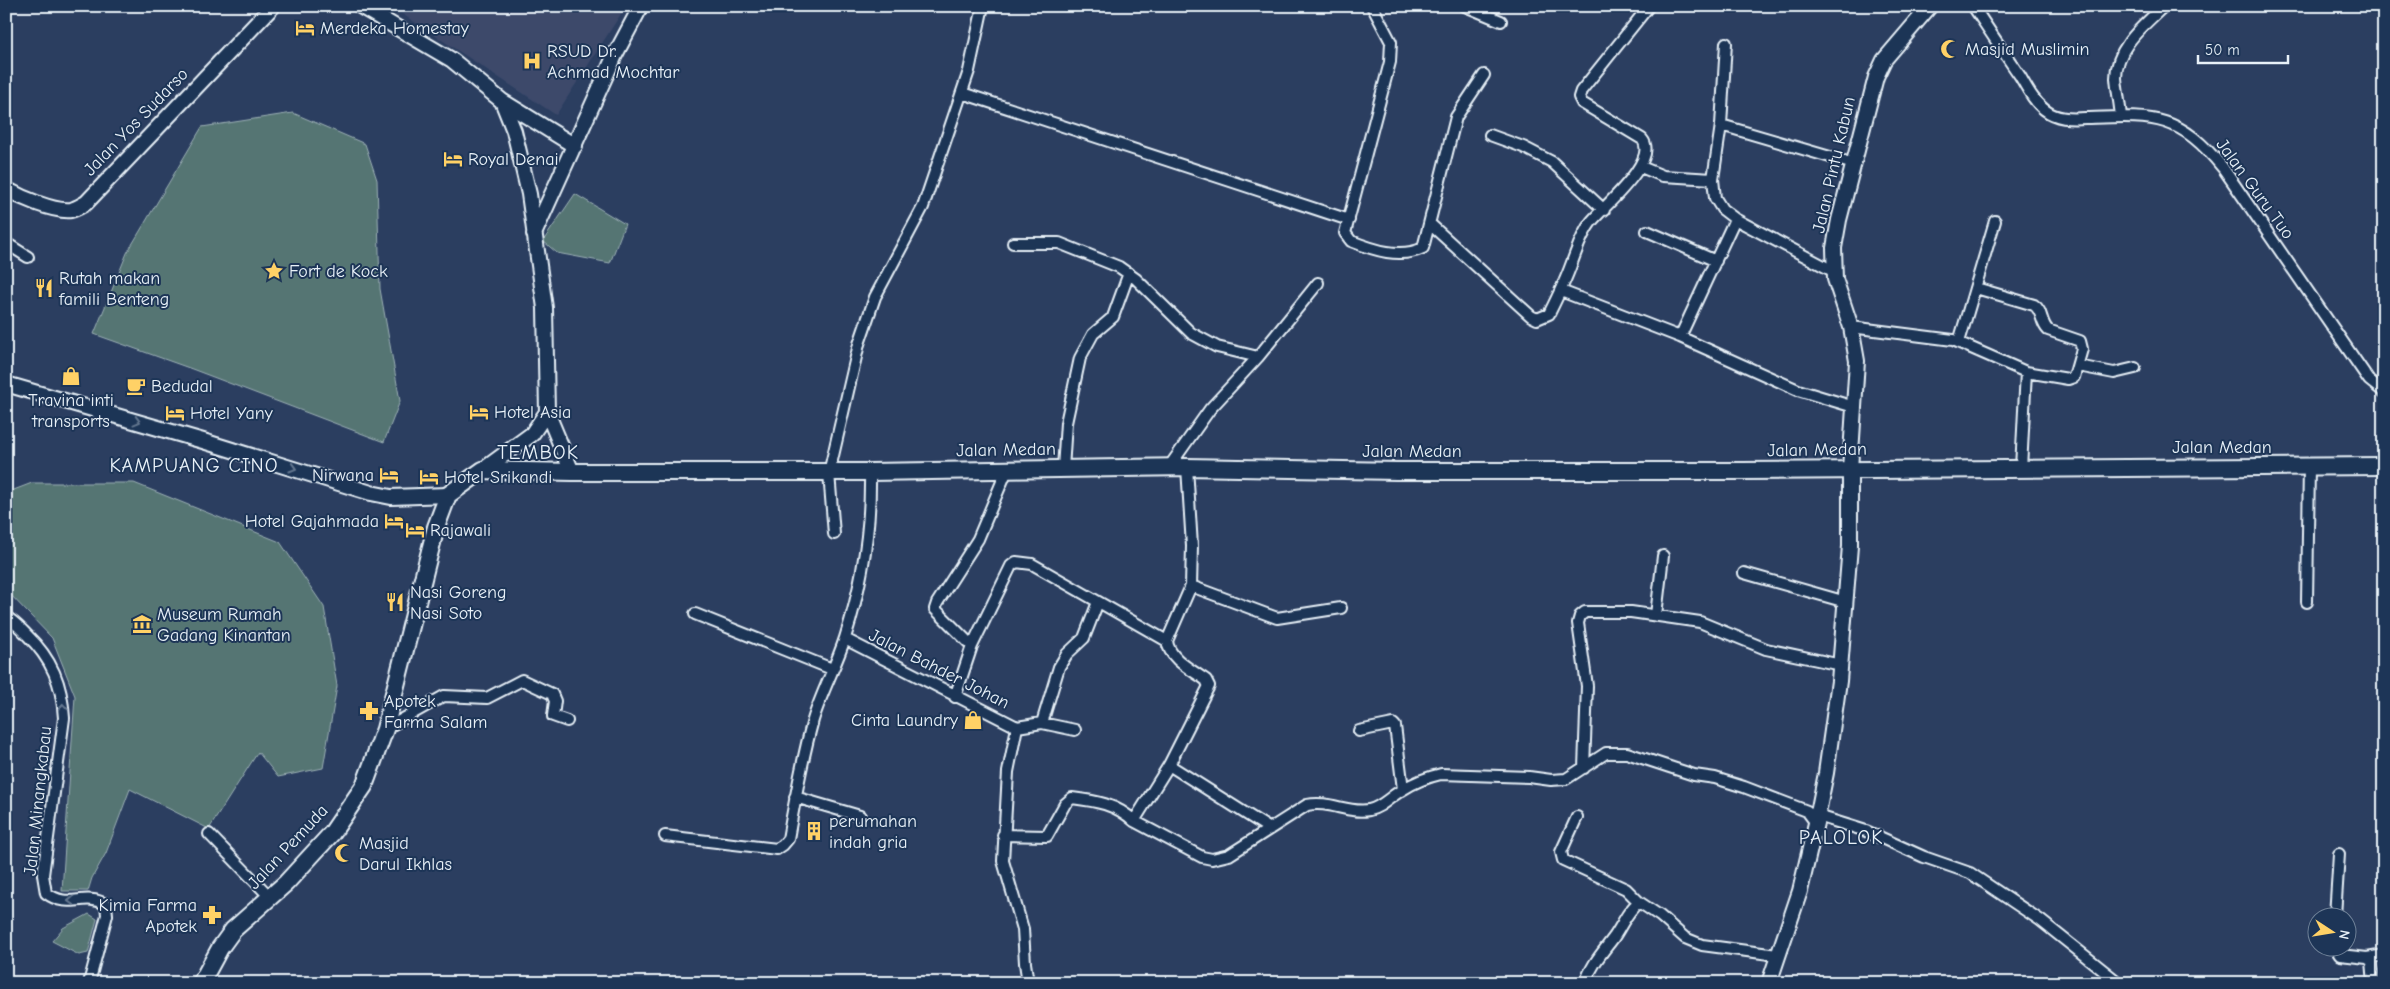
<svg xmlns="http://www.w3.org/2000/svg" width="2390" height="989" viewBox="0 0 2390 989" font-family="'Comic Neue',sans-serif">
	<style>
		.built { fill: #3c496b }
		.green { fill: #547473; stroke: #9eb2b6 }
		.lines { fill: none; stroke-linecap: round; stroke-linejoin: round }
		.street-casing { stroke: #e8f1f8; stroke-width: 14 }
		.secondary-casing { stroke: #e8f1f8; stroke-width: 18 }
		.primary-casing { stroke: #e8f1f8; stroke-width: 20 }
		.street { stroke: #1d3557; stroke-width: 10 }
		.secondary { stroke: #1d3557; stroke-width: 14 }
		.primary { stroke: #1d3557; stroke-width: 16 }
		.oneway { stroke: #64778f }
		.labels { text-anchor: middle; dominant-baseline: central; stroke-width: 4; stroke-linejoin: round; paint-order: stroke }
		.poi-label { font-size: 18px; fill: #e8f1f8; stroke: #1d3557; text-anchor: start }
		.street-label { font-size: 18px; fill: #e8f1f8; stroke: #1d3557 }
		.quarter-label { font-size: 20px; letter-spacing: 1px; fill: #e8f1f8; stroke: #1d3557 }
	</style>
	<rect width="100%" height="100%" fill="#2b3e60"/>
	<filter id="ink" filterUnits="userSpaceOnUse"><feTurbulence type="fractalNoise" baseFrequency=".02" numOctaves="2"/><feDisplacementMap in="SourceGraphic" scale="10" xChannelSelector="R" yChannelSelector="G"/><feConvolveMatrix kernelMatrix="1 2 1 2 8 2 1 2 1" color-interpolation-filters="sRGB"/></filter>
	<g filter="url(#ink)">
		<!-- built -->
		<path class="built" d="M390 6H626L556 115Z"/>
		<!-- green -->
		<path class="green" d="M293 113 365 144 377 180 380 289 400 401 384 442 192 369 94 334 127 253 202 127Z
			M575 194 625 224 610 263 557 253 543 241Z
			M32 483H134L280 542 324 607 337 686 323 768 278 777 258 752 209 829 130 789 106 853 92 878 88 891H62L75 696 52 638 6 590V493Z
			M89 914 97 919 88 953 79 955 52 941 63 928Z"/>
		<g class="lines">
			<!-- street casing -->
			<g class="street-casing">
				<path id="street" d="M1372 6 1391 42 1390 62 1345 233 1351 241C1374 250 1400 259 1423 248L1456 117 1484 75
					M1465 6 1501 21
					M1973 6C1989 30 2004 53 2020 76 2027 88 2034 102 2045 110 2056 119 2071 119 2085 118 2152 116 2178 112 2223 168L2369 380 2384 392
					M1726 43 1721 125 1713 179 1715 198 1722 209 1735 219 1835 272
					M962 93 1349 220
					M2121 117C2120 104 2117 91 2116 78 2116 47 2143 26 2164 6
					M1721 125 1854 164
					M1490 135 1523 147 1552 162 1604 210
					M1641 167 1663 176 1713 179
					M1430 224 1531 316 1537 319 1549 314C1557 298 1565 282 1571 265 1577 250 1581 235 1591 222 1604 206 1660 160 1642 139L1582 103 1579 97 1581 91 1649 6
					M1647 231 1716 261
					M6 243 28 257
					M1013 243H1059L1119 267 1136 279 1191 333 1217 347 1258 357
					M1561 291 1680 337 1798 390 1854 407
					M1851 327 1953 340 2026 372 2068 379 2074 377 2082 349 2080 341 2048 330C2040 322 2043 311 2034 305L1976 288
					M1680 337 1735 219
					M1959 342 1995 221
					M2078 366 2114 373 2135 368
					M2384 374V387
					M1169 467 1210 409 1258 357 1318 283
					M2021 468 2026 372
					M1063 469 1066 423 1080 358 1093 334 1113 317 1129 273
					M834 534 829 473 859 344 875 297 923 207 969 71 983 6
					M1744 573 1846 602
					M1191 586 1277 618 1341 608
					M2307 602 2309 466
					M695 614 832 669
					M1656 615 1663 556
					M6 617C14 621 20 628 27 635 52 659 62 684 64 718L43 875 46 893C69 910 83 892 106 904L107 915 89 983
					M845 639 1017 727 1008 772 1003 861 1023 929 1025 963 1028 983
					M972 646 935 609 937 603 978 539 1007 470
					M955 697 972 646 1011 566 1016 562 1032 564 1167 641
					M1042 723 1059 667 1067 654 1084 638 1098 602
					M1017 727 1042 723 1075 730
					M385 729 444 696 487 698 522 680 552 694 555 701 553 716 567 721
					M1359 731 1393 724 1395 726 1403 789
					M1169 765 1270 829
					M1584 768 1587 686 1578 623 1580 616 1585 612H1631L1700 622 1766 649 1841 665
					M795 797 860 816
					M1818 816 1866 831 1924 857 1970 873 2040 920 2119 983
					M1577 817 1561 852 1563 860 1626 889 1639 902
					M1134 821 1169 765 1209 686 1206 680C1192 670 1169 659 1167 641L1191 586 1192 546 1187 467
					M209 834 270 897
					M1003 835 1047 836 1065 804 1072 798C1096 801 1116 804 1134 821L1202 857 1212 859 1229 855 1307 805C1329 800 1348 814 1369 810 1381 808 1391 796 1402 790 1413 783 1428 777 1441 774L1529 777 1551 780 1566 779 1606 753H1627L1694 775 1715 778 1744 787 1807 811 1816 823
					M665 836 777 849 783 845 788 839C795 799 802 759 813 720 822 691 836 666 845 638 862 585 871 528 870 472
					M2335 916 2339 854
					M2334 946 2340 955 2367 958 2372 961 2374 983
					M2367 958 2384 955
					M1585 983C1591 965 1603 952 1614 937 1623 924 1627 911 1639 902L1660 916 1685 938 1702 945 1777 955"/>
			</g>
			<!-- secondary casing -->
			<g class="secondary-casing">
				<path id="secondary" d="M360 6 452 60 502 101 575 146
					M502 101 514 131 529 194 545 308 547 412 572 472
					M6 189C22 198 54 212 71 210 76 209 82 205 86 203L273 6
					M534 234 615 55 641 6
					M6 384 203 441 371 493 391 497 448 495
					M483 470 532 434 547 412
					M1769 983 1800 891 1816 823 1826 773 1839 681 1850 546V469L1857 361 1851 327 1835 279 1834 248 1839 220 1876 77 1884 60 1930 6"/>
			</g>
			<!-- primary casing -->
			<g class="primary-casing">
				<path id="primary" d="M201 983 220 948 233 930 286 883 332 833 364 786 385 729 436 527 448 495 483 470 572 472H870L1187 467 1396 471H1741L2384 466"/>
			</g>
			<!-- street -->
			<use href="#street" class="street"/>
			<!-- secondary -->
			<use href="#secondary" class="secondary"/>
			<!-- primary -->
			<use href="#primary" class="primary"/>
		</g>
		<!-- one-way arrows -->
		<defs><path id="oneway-chevron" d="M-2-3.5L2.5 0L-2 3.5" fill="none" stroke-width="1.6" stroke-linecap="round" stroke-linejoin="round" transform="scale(1.25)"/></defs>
		<g class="oneway">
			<use href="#oneway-chevron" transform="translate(137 421) rotate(15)"/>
			<use href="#oneway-chevron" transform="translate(293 468) rotate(17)"/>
			<use href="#oneway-chevron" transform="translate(63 707) rotate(-94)"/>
			<use href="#oneway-chevron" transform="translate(71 901) rotate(178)"/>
		</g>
	</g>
	<!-- icons -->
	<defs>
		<g id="hotel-bare" transform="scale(1.5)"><path d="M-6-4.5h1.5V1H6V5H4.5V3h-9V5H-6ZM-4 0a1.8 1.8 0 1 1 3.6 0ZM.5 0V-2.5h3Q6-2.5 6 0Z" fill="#ffd166" stroke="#1d3557" stroke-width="2.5" paint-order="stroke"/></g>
		<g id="mosque-bare" transform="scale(1.5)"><path d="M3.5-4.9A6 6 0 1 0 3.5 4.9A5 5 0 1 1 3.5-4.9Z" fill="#ffd166" stroke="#1d3557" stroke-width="2.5" paint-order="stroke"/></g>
		<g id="hospital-bare" transform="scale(1.5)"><path d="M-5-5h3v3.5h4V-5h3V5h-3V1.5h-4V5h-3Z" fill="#ffd166" stroke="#1d3557" stroke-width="2.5" paint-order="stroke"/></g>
		<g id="sight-bare" transform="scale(1.5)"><path d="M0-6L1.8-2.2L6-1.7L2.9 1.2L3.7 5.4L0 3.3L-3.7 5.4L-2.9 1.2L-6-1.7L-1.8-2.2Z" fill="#ffd166" stroke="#1d3557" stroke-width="2.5" paint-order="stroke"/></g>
		<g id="restaurant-bare" transform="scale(1.5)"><path d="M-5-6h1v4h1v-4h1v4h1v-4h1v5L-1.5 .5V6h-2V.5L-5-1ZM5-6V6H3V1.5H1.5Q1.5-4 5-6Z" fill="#ffd166" stroke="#1d3557" stroke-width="2.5" paint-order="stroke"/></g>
		<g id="shop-bare" transform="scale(1.5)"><path d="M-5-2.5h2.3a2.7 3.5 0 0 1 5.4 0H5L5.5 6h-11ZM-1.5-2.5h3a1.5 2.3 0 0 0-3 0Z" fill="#ffd166" stroke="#1d3557" stroke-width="2.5" paint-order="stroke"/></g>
		<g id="cafe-bare" transform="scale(1.5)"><path d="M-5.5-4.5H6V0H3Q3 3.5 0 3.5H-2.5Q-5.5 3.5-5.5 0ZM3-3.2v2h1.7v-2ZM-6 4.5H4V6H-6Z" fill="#ffd166" stroke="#1d3557" stroke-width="2.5" paint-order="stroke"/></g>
		<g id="museum-bare" transform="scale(1.5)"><path d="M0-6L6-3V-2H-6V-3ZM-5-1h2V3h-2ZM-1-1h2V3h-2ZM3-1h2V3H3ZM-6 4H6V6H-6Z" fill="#ffd166" stroke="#1d3557" stroke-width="2.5" paint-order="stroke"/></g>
		<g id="pharmacy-bare" transform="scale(1.5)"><path d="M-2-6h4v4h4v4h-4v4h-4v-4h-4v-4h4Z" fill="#ffd166" stroke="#1d3557" stroke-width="2.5" paint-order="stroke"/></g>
		<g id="building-bare" transform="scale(1.5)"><path d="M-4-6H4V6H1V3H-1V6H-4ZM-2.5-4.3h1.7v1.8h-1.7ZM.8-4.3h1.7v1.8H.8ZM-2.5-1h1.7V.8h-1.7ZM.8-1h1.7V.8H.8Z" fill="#ffd166" stroke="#1d3557" stroke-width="2.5" paint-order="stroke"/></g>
	</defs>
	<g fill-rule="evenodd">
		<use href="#hotel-bare" x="305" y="28"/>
		<use href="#mosque-bare" x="1950" y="49"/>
		<use href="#hospital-bare" x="532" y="61"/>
		<use href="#hotel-bare" x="453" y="159"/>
		<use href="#sight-bare" x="274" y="271"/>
		<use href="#restaurant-bare" x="44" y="288"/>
		<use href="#shop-bare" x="71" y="376"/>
		<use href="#cafe-bare" x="136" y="386"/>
		<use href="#hotel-bare" x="479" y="412"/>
		<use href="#hotel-bare" x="175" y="413"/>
		<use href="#hotel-bare" x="389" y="475"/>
		<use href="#hotel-bare" x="429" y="477"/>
		<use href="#hotel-bare" x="394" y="521"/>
		<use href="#hotel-bare" x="415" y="530"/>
		<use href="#restaurant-bare" x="395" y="602"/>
		<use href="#museum-bare" x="142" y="624"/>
		<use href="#pharmacy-bare" x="369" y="711"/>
		<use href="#shop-bare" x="973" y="720"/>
		<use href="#building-bare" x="814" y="831"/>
		<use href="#mosque-bare" x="344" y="853"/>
		<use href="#pharmacy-bare" x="212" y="915"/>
	</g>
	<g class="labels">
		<!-- poi labels -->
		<g class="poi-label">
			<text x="320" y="28">Merdeka Homestay</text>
			<text x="1965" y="49">Masjid Muslimin</text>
			<text x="547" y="51">RSUD Dr.<tspan x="547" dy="21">Achmad Mochtar</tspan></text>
			<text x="468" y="159">Royal Denai</text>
			<text x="289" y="271">Fort de Kock</text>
			<text x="59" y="278">Rutah makan<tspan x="59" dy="21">famili Benteng</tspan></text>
			<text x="151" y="386">Bedudal</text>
			<text x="71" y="400" text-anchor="middle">Travina inti<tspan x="71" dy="21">transports</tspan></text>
			<text x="494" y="412">Hotel Asia</text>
			<text x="190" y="413">Hotel Yany</text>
			<text x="374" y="475" text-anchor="end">Nirwana</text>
			<text x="444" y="477">Hotel Srikandi</text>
			<text x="379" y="521" text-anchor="end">Hotel Gajahmada</text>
			<text x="430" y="530">Rajawali</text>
			<text x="410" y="592">Nasi Goreng<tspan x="410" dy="21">Nasi Soto</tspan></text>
			<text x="157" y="614">Museum Rumah<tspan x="157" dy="21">Gadang Kinantan</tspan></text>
			<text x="384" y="701">Apotek<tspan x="384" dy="21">Farma Salam</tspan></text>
			<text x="958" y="720" text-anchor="end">Cinta Laundry</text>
			<text x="829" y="821">perumahan<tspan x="829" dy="21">indah gria</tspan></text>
			<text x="359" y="843">Masjid<tspan x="359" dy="21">Darul Ikhlas</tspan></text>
			<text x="197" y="905" text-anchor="end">Kimia Farma<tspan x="197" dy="21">Apotek</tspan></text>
		</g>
		<!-- street labels -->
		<g class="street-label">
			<text transform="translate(136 122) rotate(-46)">Jalan Yos Sudarso</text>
			<text transform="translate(1834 165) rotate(-77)">Jalan Pintu Kabun</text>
			<text transform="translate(2255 189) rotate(54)">Jalan Guru Tuo</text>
			<text x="2222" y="447">Jalan Medan</text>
			<text transform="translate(1006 450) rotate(-1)">Jalan Medan</text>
			<text transform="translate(1817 450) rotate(-1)">Jalan Medan</text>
			<text x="1412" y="451">Jalan Medan</text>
			<text transform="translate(939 669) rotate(27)">Jalan Bahder Johan</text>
			<text transform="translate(38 801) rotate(-84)">Jalan Minangkabau</text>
			<text transform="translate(288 847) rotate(-47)">Jalan Pemuda</text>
		</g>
		<!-- quarter labels -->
		<g class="quarter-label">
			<text x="538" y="452">TEMBOK</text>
			<text x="194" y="465">KAMPUANG CINO</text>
			<text x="1841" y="837">PALOLOK</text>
		</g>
	</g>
	<!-- margin -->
	<rect width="2390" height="989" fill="none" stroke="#1d3557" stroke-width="25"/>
	<rect x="12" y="12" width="2365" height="964" fill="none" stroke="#e8f1f8" stroke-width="2" filter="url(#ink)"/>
	<!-- north arrow -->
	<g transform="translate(2332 932) rotate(102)"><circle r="24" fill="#1d3557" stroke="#6e8097"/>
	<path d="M0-4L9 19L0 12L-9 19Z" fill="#ffd166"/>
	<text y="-8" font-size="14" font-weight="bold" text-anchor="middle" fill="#e8f1f8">N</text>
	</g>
	<!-- scale -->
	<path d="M2198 55v8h90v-8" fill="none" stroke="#e8f1f8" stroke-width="2.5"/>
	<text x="2205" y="55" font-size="15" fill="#e8f1f8" stroke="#1d3557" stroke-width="4" paint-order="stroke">50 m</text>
</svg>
